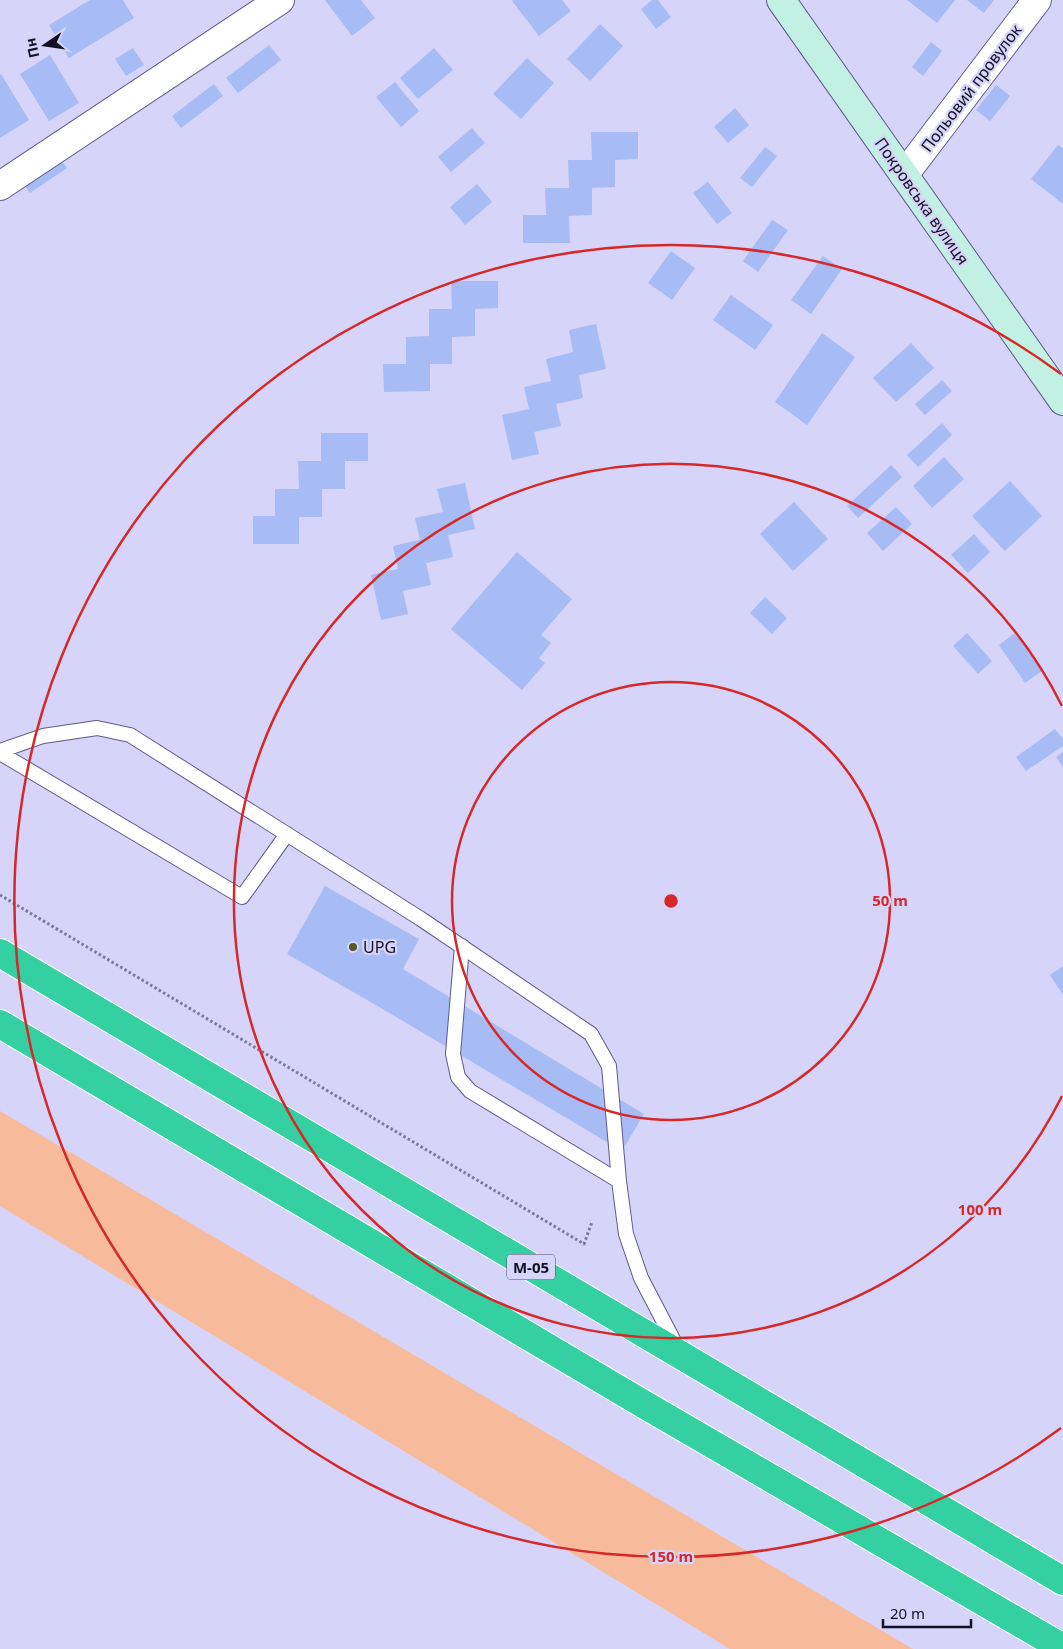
<svg xmlns="http://www.w3.org/2000/svg" width="1063" height="1649" viewBox="0 0 1063 1649" font-family="'Noto Sans',sans-serif">
	<style>
		.green { fill: #f7bb9c }
		.building { fill: #a7bcf4 }
		.lines { fill: none; stroke-linecap: round; stroke-linejoin: round }
		.lane-casing { stroke: #5f598e; stroke-width: 16 }
		.street-casing { stroke: #5f598e; stroke-width: 30 }
		.secondary-casing { stroke: #5f598e; stroke-width: 30 }
		.highway-casing { stroke: #fff; stroke-width: 30 }
		.path { stroke: #7b7996; stroke-width: 3; stroke-dasharray: 2.5 2.5; stroke-linecap: butt }
		.lane { stroke: #fff; stroke-width: 14 }
		.street { stroke: #fff; stroke-width: 28 }
		.secondary { stroke: #c2f1e3; stroke-width: 28 }
		.highway { stroke: #35d0a2; stroke-width: 28 }
		.ring { fill: none; stroke: #d62828; stroke-width: 2.5 }
		.poi-dot { fill: #5a5926; stroke: #d6d4f8; stroke-width: 2 }
		.labels { text-anchor: middle; dominant-baseline: central; stroke-width: 4.5; stroke-linejoin: round; paint-order: stroke }
		.shield { fill: #d6d4f8; stroke: #4e4b64; stroke-width: 1 }
		.shield-label { font-size: 15px; font-weight: bold; fill: #131025 }
		.street-label { font-size: 16px; fill: #131025; stroke: #d6d4f8 }
		.poi-label { font-size: 16px; fill: #131025; stroke: #d6d4f8; text-anchor: start }
		.centre { fill: #d62828; stroke: #d6d4f8; stroke-width: 2.5 }
		.ring-label { font-size: 15px; text-anchor: middle; font-weight: bold; fill: #d62828; stroke: #d6d4f8; stroke-width: 4.5; stroke-linejoin: round; paint-order: stroke }
	</style>
	<rect width="100%" height="100%" fill="#d6d4f8"/>
	<!-- green -->
	<path class="green" d="M0 1111 879 1629 913 1649H730L0 1206Z"/>
	<!-- building -->
	<path class="building" d="M90 0H123L134 18 69 58 49 25Z
		M325 0H361L375 18 352 36Z
		M513 0H562L571 11 539 36 512 1Z
		M652 0H658L671 17 656 29 641 9Z
		M907 0H955L937 23Z
		M967 0H994L984 13Z
		M600 24 623 46 590 81 567 59Z
		M931 42 942 51 923 76 912 67Z
		M269 45 281 60 238 93 226 78Z
		M133 48 144 65 126 76 115 59Z
		M434 48 453 70 418 99 400 78Z
		M50 55 79 103 49 121 20 74Z
		M527 58 554 83 521 119 493 94Z
		M1 74 29 120 0 138V75Z
		M395 82 419 111 401 127 376 97Z
		M214 84 223 96 181 128 172 116Z
		M996 85 1010 96 990 121 976 110Z
		M735 108 749 125 728 143 714 127Z
		M472 128 485 143 451 172 438 157Z
		M591 132H638V159L615 160V187L592 188V215L569 216 570 243H523V215H546L545 188H569L568 160H592Z
		M1058 145 1063 148V204L1031 179Z
		M765 147 777 156 752 187 740 178Z
		M59 157 67 168 30 193 22 182Z
		M708 182 732 213 717 224 693 193Z
		M477 184 492 202 465 225 450 207Z
		M772 220 788 230 758 272 743 261Z
		M671 251 695 268 672 300 648 283Z
		M823 256 842 269 811 314 791 300Z
		M451 281H498V308L475 309V336L452 337V364H430V391L384 392 383 364H406V337L429 336V309H452Z
		M731 295 773 325 755 350 713 320Z
		M596 324 606 369 579 375 583 398 556 404 561 426 534 432 539 454 512 460 502 415 529 409 524 387 551 381 546 359 573 352 569 330Z
		M822 333 855 357 807 425 775 402Z
		M911 343 934 368 896 402 873 378Z
		M942 380 952 391 925 415 915 404Z
		M942 423 952 435 918 467 907 455Z
		M321 433H368V461H345V489H322V517H299V544H253V516H275V489H299L298 461H321Z
		M944 457 964 479 932 508 913 486Z
		M891 465 902 477 858 518 847 506Z
		M1010 481 1042 516 1005 551 972 516Z
		M465 483 475 529 448 535 453 557 426 563 431 585 403 591 408 614 381 620 371 575 398 569 393 546 420 540 415 518 443 512 437 489Z
		M794 502 828 539 793 571 760 534Z
		M896 507 912 524 883 551 867 533Z
		M974 534 990 552 968 573 951 555Z
		M517 552 572 599 541 635 551 643 539 658 545 663 522 690 451 629Z
		M765 597 787 618 772 634 750 613Z
		M967 633 992 661 978 674 953 646Z
		M1015 633 1042 671 1025 683 999 645Z
		M1055 729 1063 739V746L1026 771 1016 757Z
		M1063 752V767L1056 757Z
		M325 886 419 939 403 969 644 1114 622 1151 381 1008 287 954Z
		M1063 966V995L1050 975Z"/>
	<g class="lines">
		<!-- lane casing -->
		<g class="lane-casing">
			<path id="lane" d="M0 751 43 736 97 728 130 735 421 919 591 1034 609 1066 619 1181 626 1234 641 1278 678 1349
				M0 753 242 897 287 834
				M462 946 453 1054 458 1077 470 1091 619 1181"/>
		</g>
		<!-- street casing -->
		<g class="street-casing">
			<path id="street" d="M904 175 1037 0
				M0 186 280 0"/>
		</g>
		<!-- secondary casing -->
		<g class="secondary-casing">
			<path id="secondary" d="M781 0 1063 401"/>
		</g>
		<!-- highway casing -->
		<g class="highway-casing">
			<path id="highway" d="M0 953 1063 1581
				M0 1024 645 1405 1063 1648"/>
		</g>
		<!-- path -->
		<path class="path" d="M0 895 584 1244 592 1222"/>
		<!-- lane -->
		<use href="#lane" class="lane"/>
		<!-- street -->
		<use href="#street" class="street"/>
		<!-- secondary -->
		<use href="#secondary" class="secondary"/>
		<!-- highway -->
		<use href="#highway" class="highway"/>
	</g>
	<!-- distance rings -->
	<g class="ring">
		<circle cx="671" cy="901" r="219"/>
		<path d="M1062 1096A437 437 0 1 1 1062 706"/>
		<path d="M1061 1428A656 656 0 1 1 1061 374"/>
	</g>
	<!-- markers -->
	<circle class="poi-dot" cx="353" cy="947" r="5"/>
	<g class="labels">
		<!-- shield labels -->
		<rect class="shield" x="507" y="1254.5" width="48" height="25" rx="4"/>
		<g class="shield-label">
			<text x="531" y="1267">М-05</text>
		</g>
		<!-- street labels -->
		<g class="street-label">
			<text transform="translate(971 88) rotate(-53)">Польовий провулок</text>
			<text transform="translate(922 201) rotate(55)">Покровська вулиця</text>
		</g>
		<!-- poi labels -->
		<g class="poi-label">
			<text x="363" y="947">UPG</text>
		</g>
	</g>
	<circle cx="671" cy="901" r="8" class="centre"/>
	<g class="ring-label">
		<text x="890" y="906">50 m</text>
		<text x="980" y="1215">100 m</text>
		<text x="671" y="1562">150 m</text>
	</g>
	<!-- north arrow -->
	<g transform="translate(45 45) rotate(257)" stroke="#d6d4f8" stroke-width="4" paint-order="stroke">
	<path d="M0-4L9 19L0 12L-9 19Z" fill="#131025"/>
	<text y="-8" font-size="14" font-weight="bold" text-anchor="middle" fill="#131025">Пн</text>
	</g>
	<!-- scale -->
	<path d="M883 1619v8h88v-8" fill="none" stroke="#131025" stroke-width="2.5"/>
	<text x="890" y="1619" font-size="15" fill="#131025" stroke="#d6d4f8" stroke-width="4" paint-order="stroke">20 m</text>
</svg>
